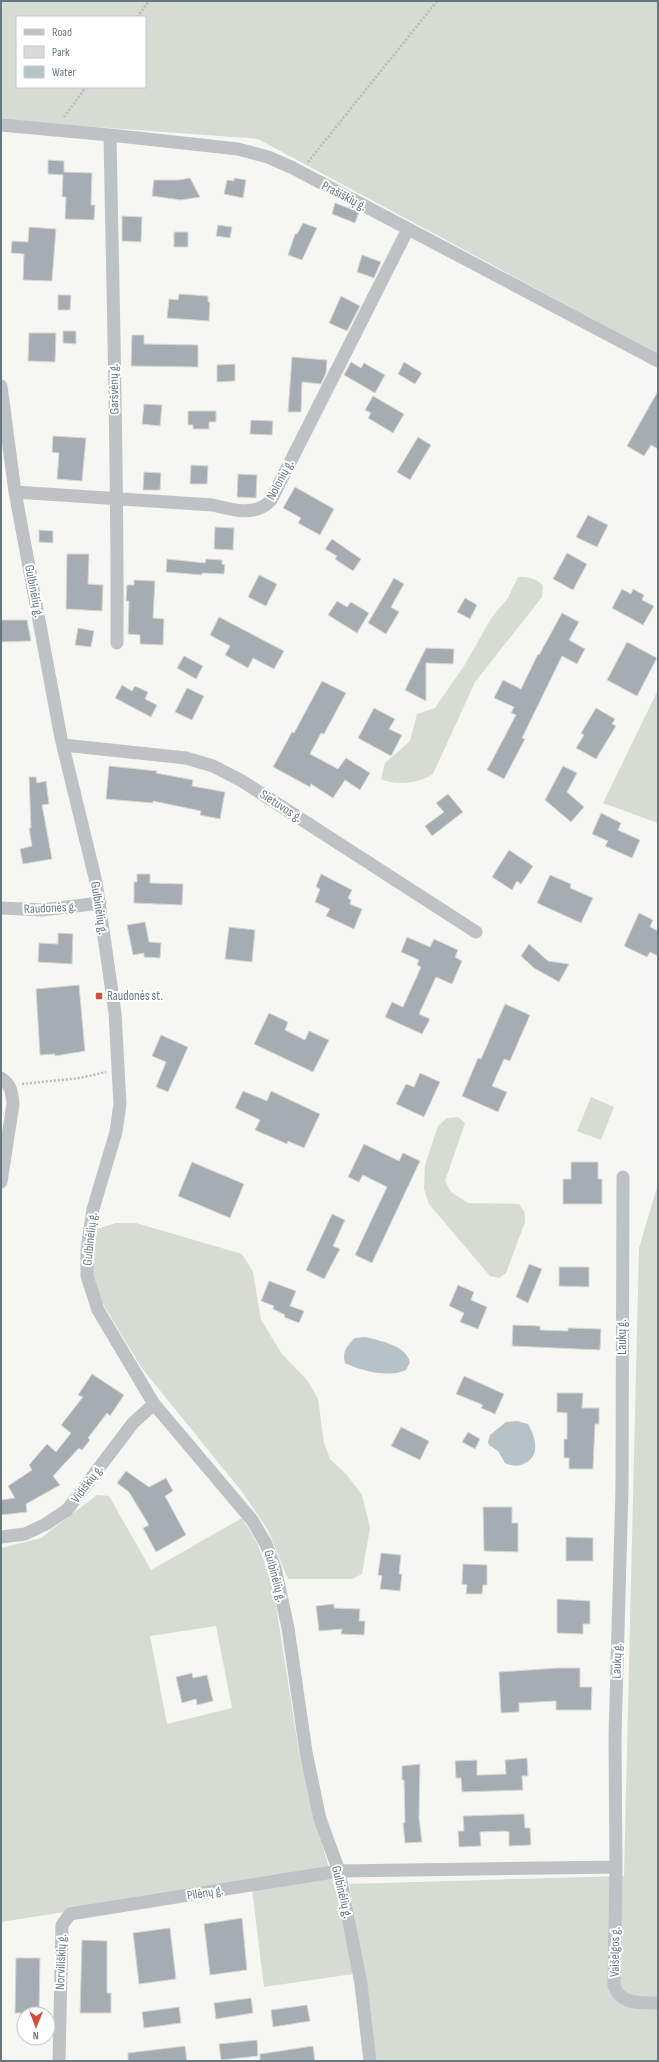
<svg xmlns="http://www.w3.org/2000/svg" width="659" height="2062" viewBox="0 0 659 2062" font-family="'Sofia Sans Condensed',sans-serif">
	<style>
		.green { fill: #d6dbd3; fill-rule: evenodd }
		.water { fill: #b6c2c5 }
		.building { fill: #a6adb2; stroke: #d8d8d6 }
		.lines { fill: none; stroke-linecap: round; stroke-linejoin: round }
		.path { stroke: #b8bbbd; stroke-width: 2.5; stroke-dasharray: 2 2; stroke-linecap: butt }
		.street { stroke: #bec2c5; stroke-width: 13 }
		.poi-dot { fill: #d24f38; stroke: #fff; stroke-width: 1.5 }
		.labels { text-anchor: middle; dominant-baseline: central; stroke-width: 4; stroke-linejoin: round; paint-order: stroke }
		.street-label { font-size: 13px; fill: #687881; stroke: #fff }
		.poi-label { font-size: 13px; fill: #687881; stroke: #fff; text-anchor: start }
	</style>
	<rect width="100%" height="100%" fill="#f6f6f3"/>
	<!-- green -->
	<path class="green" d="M1 1H658V354L258 139 1 120ZM17 17H145V87H17Z
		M518 577C528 577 537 578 543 586L542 597 475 682 433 774C420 783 396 786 381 779L385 763 410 741 417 714 435 708 464 666 492 617 508 598Z
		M658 690V823L603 803Z
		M591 1097 614 1107 601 1140 577 1131Z
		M458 1117 465 1123 445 1181 451 1192 468 1203 519 1204 525 1213V1222L506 1273 499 1278 490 1276 429 1204 424 1189 425 1165 438 1126 447 1118Z
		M658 1184V2061H376L370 2004 349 1884 624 1876 639 1248Z
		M116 1223H136L242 1254 253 1272 261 1320 282 1354 307 1380 318 1399 324 1443 330 1459 346 1474 362 1495 370 1528 362 1574 352 1579H288L268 1530 243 1493 141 1367 97 1294 92 1267 97 1229Z
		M97 1495 109 1496 151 1570 242 1518 257 1543 266 1567 274 1593 299 1752 315 1820 343 1916 353 1974 264 1987 251 1882 1 1922V1548L41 1538ZM216 1626 232 1708 167 1724 150 1636Z"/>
	<!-- water -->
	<path class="water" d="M366 1337C382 1342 404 1344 410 1362L406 1370C390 1378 361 1371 345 1363 342 1352 347 1345 355 1338Z
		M517 1421 528 1424C536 1438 541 1457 523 1464 517 1467 511 1466 505 1463L498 1451 489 1445 488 1442 490 1435 506 1422Z"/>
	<!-- building -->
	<path class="building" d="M48 160 64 161V172L92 173 91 205H95L94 220 65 219 66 197H62L63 175 48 174Z
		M190 178 200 197 181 200 152 196 154 180H178Z
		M234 178 246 180 243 198 224 194 227 180 234 181Z
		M335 203 359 212 355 223 332 214Z
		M122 216 142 217 141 242 122 241Z
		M303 223 317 228 302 260 288 255 295 234H297Z
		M218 225 232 227 230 238 216 236Z
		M29 227 56 229 52 281 23 280 24 254 11 253 12 241 28 242Z
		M174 232H188V247H174Z
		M362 255 381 262 374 278 357 272Z
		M179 294 208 296V302H210L209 321 167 318 169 299 178 300Z
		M58 295H71L70 310H58Z
		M341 296 360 306 347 331 329 323Z
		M63 331H76V344L63 343Z
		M29 333H56L55 362 28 361Z
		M132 335H144V344L198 345V367L131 366Z
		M292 357 327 360 326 373 321 384 302 382 301 412H288Z
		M351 362 361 368 364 363 385 375 375 393 344 375Z
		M404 362 422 373 415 384 398 374Z
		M235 364V381L217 382V365Z
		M658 391V449L651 445 644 456 627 446Z
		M373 396 404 414 393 433 368 418 371 413 365 410Z
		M144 404 162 405 160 426 142 424Z
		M188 411H216V422H209V429H193V425H188Z
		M251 420 273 421 272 435 250 434Z
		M53 436 86 438 82 481 57 479 59 453 52 452Z
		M418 437 431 445 410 480 397 472Z
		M191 465 208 466 207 484H190Z
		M144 472 161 473 160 490H143Z
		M238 474 257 475 256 498 237 497Z
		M295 487 334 509 320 535 298 523 301 518 283 508Z
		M588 515 608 525 597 547 576 537Z
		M215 527 234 528 233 550 214 549Z
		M39 530 53 531V543L39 542Z
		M332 539 361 559 353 571 335 559 337 556 325 549Z
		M567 553 587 564 573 590 553 579Z
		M67 554H89L88 584 103 585 102 611 66 609Z
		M167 559 205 563 206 559 222 560V564L225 565 224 574 202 573V575L166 572Z
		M259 575 277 584 266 606 248 597Z
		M394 578 404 584 391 607 399 612 386 634 368 623Z
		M134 580 155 581 153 618 164 619 163 645 140 644V635L128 634 129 601H126L127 585H134Z
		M622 589 631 594 633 589 644 595 642 600 654 606 643 625 612 608Z
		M465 598 477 605 470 619 457 612Z
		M337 601 347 607 351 602 369 613 357 633 328 615Z
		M562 613 579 622 569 640 585 649 577 664 562 656 522 738 525 739 504 779 487 770 516 715 511 713 514 707 494 698 503 680 521 689 538 654 539 655Z
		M219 617 284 651 274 669 253 658 248 668 225 655 230 646 210 635Z
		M1 620H27L31 641 1 642Z
		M78 628 94 631 91 647 75 645Z
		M627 642 657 658 637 696 607 680Z
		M426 648 454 649 453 664 426 663V701L405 690Z
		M184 656 203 666 196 679 177 668Z
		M322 681 346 693 324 734 321 733 310 754 338 769 346 758 370 773 360 790 345 780 333 798 311 784 310 787 273 767 292 732 294 733Z
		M122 685 132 691 135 686 148 692 145 699 157 705 151 717 115 698Z
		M187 688 204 696 192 720 175 712Z
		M374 708 395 719 389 729 402 735 391 756 358 738Z
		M596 708 615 719 612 724 616 726 596 759 576 748 584 735 581 733Z
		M109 766 157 771 156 773 193 780 192 786 225 792 220 819 200 815 201 811 153 801V803L106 799Z
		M563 766 577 773 567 792 584 807 571 822 545 800Z
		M29 777H36L37 783 46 781 49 804 42 805 52 859 23 864 20 849 32 846 29 828H31Z
		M448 794 463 812 432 836 425 826 444 812 436 803Z
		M601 813 621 823 618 830 640 840 632 858 605 846 608 841 592 834Z
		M509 850 533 866 521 884 517 881 512 890 492 877Z
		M137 874H150V883L183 884 182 905 134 903V882H137Z
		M321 874 352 890 348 898 351 900 350 904 362 909 354 929 326 916 330 909 315 902 320 889 316 887Z
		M550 875 571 884 570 888 593 898 581 923 537 903Z
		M639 913 653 920 650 927 658 931V956L650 952 647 957 624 946Z
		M145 922 149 942 161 943 160 958 144 957V953L133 955 127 925Z
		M229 927 255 930 252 962 225 959Z
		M58 933 73 934 72 964 38 962 39 943 58 944Z
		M407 937 430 947 434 939 458 950 455 957 462 961 452 984 436 977 419 1014 430 1019 422 1034 385 1017 392 1002 403 1007 421 967 417 965 419 960 401 952Z
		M529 944 548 961 569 964 559 982 534 968 521 956Z
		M79 985 85 1051 55 1056V1054L40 1055 36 989Z
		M505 1004 530 1015 510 1061 504 1059 492 1086 507 1092 498 1112 462 1096 478 1058 481 1059Z
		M269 1013 288 1022 285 1030 305 1040 309 1031 329 1040 313 1072 254 1044Z
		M161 1035 188 1047 168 1092 156 1087 166 1062 152 1056Z
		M420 1073 440 1082 424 1117 396 1104 406 1084 414 1087Z
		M243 1091 267 1101 271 1091 320 1114 304 1148 288 1141 287 1144 255 1130 260 1120 235 1108Z
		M364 1144 399 1161 403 1153 420 1161 372 1263 355 1255 387 1187 363 1175 359 1182 348 1177Z
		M192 1162 244 1184 230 1218 178 1196Z
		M571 1162H598V1179H602V1204H563V1179H571Z
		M332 1214 345 1220 333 1246 340 1249 324 1279 306 1270Z
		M529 1264 542 1269 528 1303 516 1297Z
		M559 1267H589V1287L559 1286Z
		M269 1281 296 1291 290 1306 304 1311 299 1323 284 1317 285 1315 273 1309 274 1306 261 1301Z
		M458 1285 474 1292 471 1300 487 1307 478 1329 460 1322 464 1313 449 1306Z
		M513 1325 540 1326V1330L568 1331V1328L601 1329 600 1350 512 1346Z
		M92 1374 124 1395 110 1416 107 1413 88 1438 90 1440 82 1450 79 1448 53 1476 60 1485 26 1504 27 1512 1 1515V1500L15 1498 8 1486 32 1470 29 1465 47 1444 56 1452 71 1433 61 1425 83 1397 78 1395Z
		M464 1376 504 1394 495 1414 481 1408 483 1405 456 1394Z
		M557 1393H583L582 1408H599V1424H595L593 1469H569V1458H564V1439H567V1413L557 1412Z
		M401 1427 429 1441 420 1460 391 1446Z
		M468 1432 480 1439 475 1449 462 1442Z
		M126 1471 149 1487 166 1478 173 1491 165 1496 186 1535 156 1552 143 1528 149 1525 129 1492 117 1483Z
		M483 1507H512V1523H518V1552L484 1551Z
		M566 1537 593 1538V1561H566Z
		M381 1553 401 1555 399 1574H402L400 1591 380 1589 382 1576 378 1575Z
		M463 1564 487 1565V1585H483L482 1594H466L467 1585 462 1584Z
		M557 1599 590 1601V1624H583V1634L557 1633Z
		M334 1604V1608L360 1609 359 1621H365L364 1635 341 1634 342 1629 319 1631 316 1606Z
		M557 1668H580V1687H592L591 1710H556V1701L519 1703V1712L501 1713 499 1672Z
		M192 1673 193 1678 207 1675 213 1701 197 1705 196 1699 182 1703 176 1677Z
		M527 1758 528 1776H522L523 1790 462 1792 461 1778H456L455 1761 477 1760V1775H481L506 1774 505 1760Z
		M420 1764 419 1818 422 1842 405 1843 403 1823H405L404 1780H402V1766Z
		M524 1814 525 1828H530L531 1845 509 1846V1832L505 1831 480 1832 481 1846 459 1847 458 1831H464L463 1816Z
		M242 1918 247 1970 210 1975 204 1924Z
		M170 1928 176 1979 139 1984 133 1933Z
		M82 1940 107 1941V1993H111V2013H80Z
		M16 1958H40L39 2013H15Z
		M251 1998 253 2013 216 2019 214 2003Z
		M307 2005 310 2021 273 2027 271 2010Z
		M179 2007 181 2023 144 2028 142 2012Z
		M257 2040 258 2056 221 2060 219 2044Z
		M185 2046 187 2061H128V2053Z
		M313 2046 315 2061H260V2054Z"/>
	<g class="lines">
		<!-- path -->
		<path class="path" d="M137 17 149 1
			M64 117 86 87
			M308 162 437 1
			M22 1084 80 1078 106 1072"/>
		<!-- street -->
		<path class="street" d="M1 125 110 135 238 149 268 157 293 168 658 361
			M110 135C113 304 118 474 117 643
			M1 386 15 492 61 738 96 882 115 1013 120 1104 116 1132 93 1209 87 1250V1276L98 1310 154 1404 252 1520 266 1544 275 1568 288 1628 306 1752 320 1819 339 1871 347 1912 361 1984 370 2061
			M15 492 213 505C232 510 256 517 271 500L408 229
			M63 745 186 758 213 766 242 781 476 932
			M1 908 42 910 100 903
			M1 1078C11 1084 12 1093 13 1104L1 1182
			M623 1177 622 1488 615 1737 616 1867 614 1986C621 2005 640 2003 658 2003
			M1 1537 25 1534 46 1524 67 1510 133 1423 154 1404
			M59 2061 62 1925 70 1914 339 1871 616 1867"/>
	</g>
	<!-- markers -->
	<rect class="poi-dot" x="95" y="992" width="8" height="8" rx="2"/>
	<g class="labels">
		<!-- street labels -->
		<g class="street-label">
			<text transform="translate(344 196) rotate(28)">Prašiškių g.</text>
			<text transform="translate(114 389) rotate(-91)">Garšvėnų g.</text>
			<text transform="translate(280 480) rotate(-62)">Nolonių g.</text>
			<text transform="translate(34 591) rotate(79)">Gulbinėlių g.</text>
			<text transform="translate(281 806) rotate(33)">Sietuvos g.</text>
			<text transform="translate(50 908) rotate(-3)">Raudonės g.</text>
			<text transform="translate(99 908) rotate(81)">Gulbinėlių g.</text>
			<text transform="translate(90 1239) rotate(-84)">Gulbinėlių g.</text>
			<text transform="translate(622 1337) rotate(-90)">Laukų g.</text>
			<text transform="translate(87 1484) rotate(-53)">Vidiškių g.</text>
			<text transform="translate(275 1576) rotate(75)">Gulbinėlių g.</text>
			<text transform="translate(617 1661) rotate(-88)">Laukų g.</text>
			<text transform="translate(342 1892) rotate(77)">Gulbinėlių g.</text>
			<text transform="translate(205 1893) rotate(-9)">Pilėnų g.</text>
			<text transform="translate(615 1952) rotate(-89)">Vaišelgos g.</text>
			<text transform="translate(61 1962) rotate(-88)">Norviliškių g.</text>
		</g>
		<!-- poi labels -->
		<g class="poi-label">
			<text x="107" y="996">Raudonės st.</text>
		</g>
	</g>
	<!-- border -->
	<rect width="659" height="2062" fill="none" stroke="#687881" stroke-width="4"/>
	<!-- legend -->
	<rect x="16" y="16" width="130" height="72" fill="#ffffff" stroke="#c3c9cd"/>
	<rect x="24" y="29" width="20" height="6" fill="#bec2c5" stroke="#c3c9cd"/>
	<text x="52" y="36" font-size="12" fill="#687881">Road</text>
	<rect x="24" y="46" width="20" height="12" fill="#d6dbd3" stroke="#c3c9cd"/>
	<text x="52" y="56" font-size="12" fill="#687881">Park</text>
	<rect x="24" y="66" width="20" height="12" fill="#b6c2c5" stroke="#c3c9cd"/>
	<text x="52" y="76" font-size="12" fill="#687881">Water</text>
	<!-- north arrow -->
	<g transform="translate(36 2026) rotate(181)"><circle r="19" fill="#ffffff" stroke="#c3c9cd"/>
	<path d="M0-3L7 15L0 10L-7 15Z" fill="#d24f38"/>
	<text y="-6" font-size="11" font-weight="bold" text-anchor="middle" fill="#687881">N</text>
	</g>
</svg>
